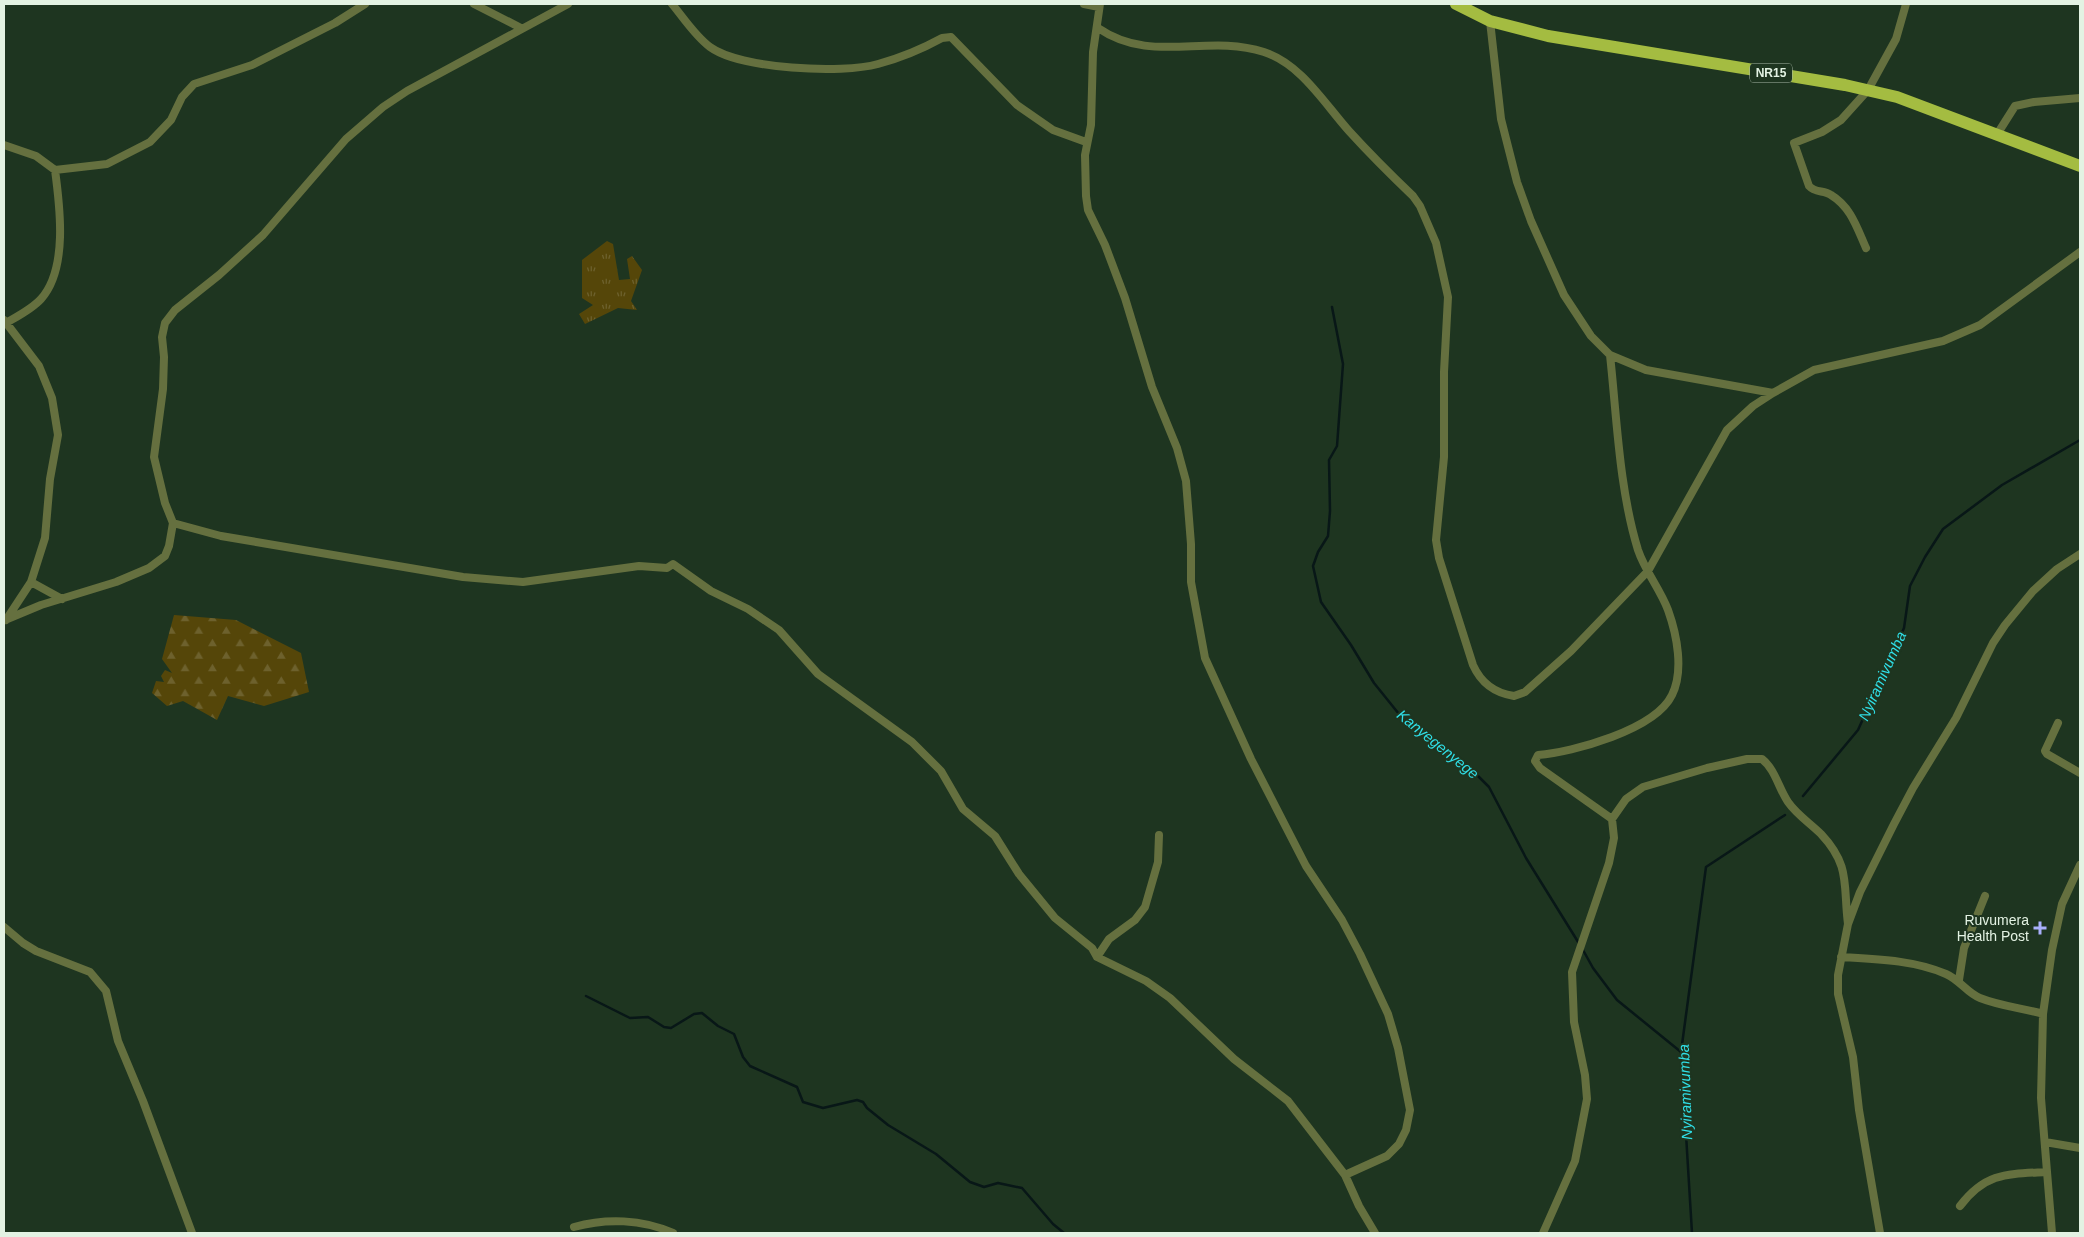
<svg xmlns="http://www.w3.org/2000/svg" width="2084" height="1237" viewBox="0 0 2084 1237" font-family="Helvetica,sans-serif">
	<style>
		.grass { fill: url(#grass-tufts) }
		.forest { fill: url(#forest-firs) }
		.lines { fill: none; stroke-linecap: round; stroke-linejoin: round }
		.stream { stroke: #081717; stroke-width: 2.5 }
		.minor { stroke: #65703f; stroke-width: 8 }
		.trunk { stroke: #a4bc41; stroke-width: 12 }
		.poi-dot { fill: #a9b0fc; stroke: #1e3520; stroke-width: 2 }
		.labels { text-anchor: middle; dominant-baseline: central; stroke-width: 4; stroke-linejoin: round; paint-order: stroke }
		.shield { fill: #1e3520; stroke: #a8b9a8; stroke-width: 1 }
		.shield-label { font-size: 12px; font-weight: bold; fill: #e3f2e3 }
		.poi-label { font-size: 14px; fill: #e3f2e3; stroke: #1e3520; text-anchor: end }
		.water-label { font-size: 15px; font-style: italic; fill: #30dfe7; stroke: #1e3520 }
	</style>
	<defs>
		<pattern id="grass-tufts" width="24" height="20" patternUnits="userSpaceOnUse" patternTransform="scale(1.25)"><rect width="24" height="20" fill="#554609"/><path d="M3 7l-1-3M5 7V3M7 7l1-3M15 17l-1-3M17 17v-4M19 17l1-3" fill="none" stroke="#6d612d"/></pattern>
		<pattern id="forest-firs" width="22" height="20" patternUnits="userSpaceOnUse" patternTransform="scale(1.25)"><rect width="22" height="20" fill="#554609"/><path d="M5 1l3.5 6h-7zM16 11l3.5 6h-7z" fill="#6d612d"/></pattern>
	</defs>
	<rect width="100%" height="100%" fill="#1e3520"/>
	<!-- grass -->
	<path class="grass" d="M607 241 613 244 619 280 630 279 627 259 632 256 642 270 631 301 637 310 618 308 585 324 579 314 593 305 582 298V260Z"/>
	<!-- forest -->
	<path class="forest" d="M174 615 236 620 301 653 309 692 264 706 228 696 217 720 183 701 167 706 152 693 156 681 164 682 161 676 165 670 172 673 162 659Z"/>
	<g class="lines">
		<!-- stream -->
		<path class="stream" d="M1332 307 1343 364 1337 446 1329 460 1330 511 1328 536 1318 552 1313 566 1321 602 1351 645 1374 683 1403 719 1466 764 1489 787 1526 858 1580 945
			M1803 796 1858 730 1904 628 1910 586 1925 557 1943 529 2002 485 2080 440
			M1583 950 1593 968 1617 1000 1681 1052
			M586 996 630 1018 648 1017 664 1027 671 1028 694 1014 702 1013 718 1026 734 1034 743 1057 750 1066 797 1087 803 1102 823 1108 857 1100 863 1102 867 1108 888 1125 936 1154 970 1182 984 1187 998 1183 1022 1188 1053 1224 1064 1233
			M1692 1233 1681 1052 1706 867 1785 815"/>
		<!-- minor -->
		<path class="minor" d="M474 4 521 28
			M672 4C683 17 695 36 710 47 740 69 842 74 878 64 900 58 922 49 942 38L951 37 1017 105 1053 130 1086 142
			M1084 4 1099 7
			M1100 4 1093 52 1091 125 1085 155 1086 196 1088 210 1105 245 1125 298 1152 387 1177 448 1186 481 1191 544V582L1205 658 1251 759 1306 866 1342 920 1360 954 1388 1014 1398 1048 1410 1110 1406 1130 1399 1144 1387 1156 1345 1175
			M1490 21 1501 119 1517 182 1531 221 1564 295 1591 336 1610 355 1646 370 1773 393 1814 370 1943 341 1980 325 2080 252
			M1098 28C1152 65 1206 33 1264 52 1301 64 1324 103 1349 131 1369 153 1391 175 1413 196L1420 206 1436 243 1448 297 1444 372V457L1436 540 1439 558 1473 665C1481 683 1494 693 1514 696L1525 692 1571 651 1648 571 1727 430 1753 406 1773 393
			M1996 136 2015 106 2034 102 2080 98
			M4 145 36 156 55 170C60 207 68 269 41 299 32 309 18 316 6 323
			M55 170 107 164 150 142 171 120 182 97 194 84 252 65 335 23 365 4
			M1866 248C1857 228 1851 207 1831 195 1824 190 1815 193 1809 186L1794 143 1822 132 1841 120 1868 90 1896 39 1906 4
			M4 320 39 366 52 398 58 435 50 479 45 538 31 582 6 620
			M1610 355C1617 419 1619 488 1638 550 1645 571 1660 589 1668 610 1677 635 1684 671 1672 695 1655 730 1573 752 1538 755L1535 761 1540 768 1612 819
			M173 523 221 536 463 577 523 582 639 566 667 568 673 564 711 591 748 609 779 630 818 674 912 742 941 771 963 809 995 836 1019 874 1055 918 1092 948 1097 957 1146 981 1170 998 1234 1059 1288 1101 1345 1175 1359 1206 1375 1233
			M31 582 62 599
			M5 620 41 605 116 582 149 568 165 556 169 546 173 523 165 503 154 457 163 389 164 357 162 337 165 323 175 310 219 275 263 235 346 139 383 107 407 91 568 4
			M2058 723 2045 751 2047 754 2080 773
			M4 927 23 943 36 951 90 972 106 991 118 1041 143 1101 192 1233
			M1097 957 1109 939 1135 920 1145 907 1158 862 1159 835
			M1841 957C1875 959 1914 960 1946 974 1960 980 1967 993 1980 998 2000 1006 2022 1008 2043 1014
			M1959 980 1964 948 1985 896
			M2045 1142 2080 1148
			M1960 1206C1986 1172 2008 1174 2047 1172
			M574 1227C606 1218 642 1219 673 1233
			M1543 1233 1575 1161 1587 1099 1585 1075 1574 1022 1572 972 1609 863 1614 838 1612 819 1626 799 1643 787 1707 768 1747 759H1762C1775 769 1779 789 1788 802 1797 815 1810 823 1821 834 1851 866 1843 885 1848 924
			M1880 1233 1859 1110 1853 1057 1838 994V975L1848 924 1860 892 1894 824 1913 788 1956 718 1993 643 2005 625 2033 591 2057 569 2080 554
			M2052 1233 2041 1098 2043 1014 2052 950 2062 904 2080 865"/>
		<!-- trunk -->
		<path class="trunk" d="M1456 4 1490 21 1548 36 1845 85 1897 97 2080 166"/>
	</g>
	<!-- markers -->
	<path class="poi-dot" d="M2037.5 920.5h5v5h5v5h-5v5h-5v-5h-5v-5h5z"/>
	<g class="labels">
		<!-- shield labels -->
		<rect class="shield" x="1750" y="63.5" width="42" height="19" rx="4"/>
		<g class="shield-label">
			<text x="1771" y="73">NR15</text>
		</g>
		<!-- poi labels -->
		<g class="poi-label">
			<text x="2029" y="920">Ruvumera<tspan x="2029" dy="16">Health Post</tspan></text>
		</g>
		<!-- water labels -->
		<g class="water-label">
			<text transform="translate(1882 676) rotate(-66)">Nyiramivumba</text>
			<text transform="translate(1438 744) rotate(39)">Kanyegenyege</text>
			<text transform="translate(1685 1092) rotate(-92)">Nyiramivumba</text>
		</g>
	</g>
	<!-- border -->
	<rect width="2084" height="1237" fill="none" stroke="#e3f2e3" stroke-width="10"/>
</svg>
